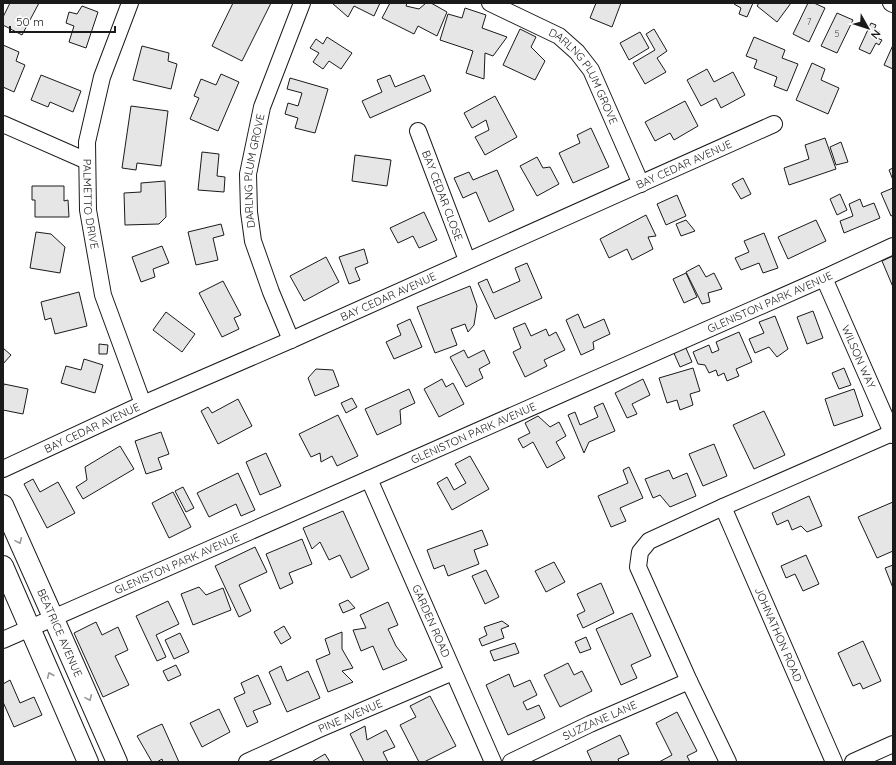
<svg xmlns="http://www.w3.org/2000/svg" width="896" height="765" viewBox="0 0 896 765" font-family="Quicksand,sans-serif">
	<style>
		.building { fill: #e6e6e6; stroke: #1a1a1a }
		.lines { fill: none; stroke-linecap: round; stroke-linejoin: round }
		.minor-casing { stroke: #1a1a1a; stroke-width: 18 }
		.major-casing { stroke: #1a1a1a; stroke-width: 22 }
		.minor { stroke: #fff; stroke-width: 16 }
		.major { stroke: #fff; stroke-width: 20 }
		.oneway { stroke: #989898 }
		.labels { text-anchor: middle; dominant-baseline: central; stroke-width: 3; stroke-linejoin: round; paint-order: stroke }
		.number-label { font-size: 9px; fill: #4d4d4d }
		.street-label { font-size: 11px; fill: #1a1a1a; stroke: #fff }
	</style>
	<rect width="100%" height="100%" fill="#fff"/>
	<!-- building -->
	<path class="building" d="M10 3H39L22 35 3 25V17Z
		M233 3H271L242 61 212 46Z
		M332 3H380L374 16 354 6 348 17Z
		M390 3H407L406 6 419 9 426 3H431L447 12 437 36 418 26 414 34 382 18Z
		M596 3H621L612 27 590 18Z
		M734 3H753L747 17 739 14 741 8 734 4Z
		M759 3H791L777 22 757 6Z
		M808 3H814L825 8 809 42 793 34Z
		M82 6 98 12 86 48 69 42 74 26 66 23 69 12 77 14Z
		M465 8 486 15 482 28 507 37 493 56 485 53 484 79 466 73 473 51 440 40 448 14 462 18Z
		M837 13 853 20 837 53 821 46Z
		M871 23 876 25 874 30 880 32 877 38 882 40 879 45 876 43 870 54 859 49Z
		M520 29 536 37 531 47 545 61 535 80 503 65Z
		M654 29 667 51 657 58 666 72 645 84 633 63 655 50 646 34Z
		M640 32 649 48 629 60 620 43Z
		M327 37 352 53 341 69 329 61 323 69 313 62 319 53 310 48 316 39 323 44Z
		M754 37 785 50 782 58 798 64 787 91 774 86 777 77 754 68 757 60 746 56Z
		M3 45 19 52 16 61 25 65 14 92 3 87Z
		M893 45V69L884 65Z
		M142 46 169 53 168 61 177 64 171 89 133 80Z
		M812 63 825 69 821 80 839 88 828 114 796 100Z
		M707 69 714 82 733 72 745 95 721 108 716 98 701 106 687 80Z
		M221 74 239 82 218 131 190 119 199 98 194 96 201 79 216 85Z
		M41 75 81 91 73 112 50 102 48 107 31 100Z
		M390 75 395 87 424 75 431 91 370 118 362 101 382 92 377 80Z
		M290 78 328 89 315 133 295 128 298 118 285 114 288 103 298 106 302 93 287 89Z
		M495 96 517 137 485 155 475 137 489 130 486 120 472 128 464 113Z
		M685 101 698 126 674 140 670 133 655 141 645 122Z
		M131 106 168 111 161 166 137 163 136 170 122 168Z
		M591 128 609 167 573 183 559 153 580 143 577 135Z
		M825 138 836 169 789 185 784 168 809 159 805 145Z
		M841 142 848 162 836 165 830 147Z
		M202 152 219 154 217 176 225 177 224 192 198 190Z
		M355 155 391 160 387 186 352 181Z
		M537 157 543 168 550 167 559 184 537 196 520 166Z
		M893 168V180L889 170Z
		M497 170 514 210 489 222 476 192 463 198 454 178 469 172 473 180Z
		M743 178 751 194 741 199 732 184Z
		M165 181 166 217 159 224 125 225 124 193 141 192V183Z
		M32 186H64V201L68 200 69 217H35V200H32Z
		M893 188V215L891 216 881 193Z
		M840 194 847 210 837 215 830 199Z
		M677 195 686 216 666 225 657 204Z
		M860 199 863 207 874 203 880 218 844 233 840 221 853 216 849 204Z
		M424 212 437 240 419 248 413 236 398 243 390 228Z
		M646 215 656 236 648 237 653 249 632 260 627 249 609 258 600 239Z
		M686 220 695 231 681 236 676 224Z
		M816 220 826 241 788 259 778 237Z
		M221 224 224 235 213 238 218 260 196 265 188 232Z
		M36 232 51 234 65 247 60 273 30 268Z
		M764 233 778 268 763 273 759 263 741 270 735 258 749 252 744 241Z
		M162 246 169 263 153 269 155 277 141 282 132 257Z
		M364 249 368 263 355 268 360 280 349 284 339 257Z
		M893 256V287L882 261Z
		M326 257 339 282 304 301 290 276Z
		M527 263 542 298 495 319 478 283 487 279 493 293 520 281 515 268Z
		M699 265 706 277 714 273 722 289 708 293 710 302 702 304 686 272Z
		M686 273 697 297 684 303 673 279Z
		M223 281 241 315 234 318 239 329 222 337 199 293Z
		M470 286 477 306 474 325 468 332 465 324 451 329 457 345 435 353 417 307Z
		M79 292 87 326 55 334 51 318 45 320 41 302Z
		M813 311 823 338 807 344 797 317Z
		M166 312 195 334 182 352 153 330Z
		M578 314 584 328 604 319 610 334 593 342 594 349 581 355 566 320Z
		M775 316 788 349 777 357 769 347 755 353 749 339 764 333 759 322Z
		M410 319 422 347 394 359 386 342 401 335 397 325Z
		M525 323 531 336 546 329 549 336 556 332 565 350 544 360 547 366 525 377 513 352 521 348 513 328Z
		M739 332 752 362 736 369 739 376 727 381 724 373 718 376 716 370 709 373 705 365 698 364 693 352 709 345 712 353 719 350 716 342Z
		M99 344 108 345 107 354H99Z
		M685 346 692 362 680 367 673 351Z
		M3 348 11 355 3 364Z
		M464 350 468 358 484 350 490 363 479 369 483 378 466 387 450 357Z
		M84 359 103 365 95 393 61 383 66 366 81 370Z
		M693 368 700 391 690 394 693 405 680 410 677 400 667 403 659 378Z
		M844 368 851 385 839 389 832 373Z
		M316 369 333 370 339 386 315 396 308 378Z
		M442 379 446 387 453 383 464 404 439 417 424 389Z
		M643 379 650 395 632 404 637 414 627 418 615 393Z
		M4 384 28 389 23 414 3 410V389Z
		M409 389 415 403 400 410 401 424 377 435 365 409Z
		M854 389 863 416 834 426 825 399Z
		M352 398 357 407 346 413 341 403Z
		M238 399 252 426 218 444 201 411 208 407 212 413Z
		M603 403 615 431 589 442 584 453 568 415 575 412 580 425 598 417 594 407Z
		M764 411 785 455 754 469 733 425Z
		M338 415 358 456 337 466 332 456 321 462 320 453 311 457 299 434Z
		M538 416 550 427 559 422 566 436 556 442 565 458 547 468 533 442 523 448 518 439 530 433 525 423Z
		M161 432 169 454 158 458 162 469 146 474 135 441Z
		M714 444 727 476 703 486 689 454Z
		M120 446 134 469 83 499 76 487 87 480 85 467Z
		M266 453 281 486 260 495 246 462Z
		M470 456 489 489 452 510 437 483 447 477 454 490 466 483 455 464Z
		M629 467 643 498 620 508 626 521 611 527 598 496 628 483 623 470Z
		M669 470 673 479 687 473 696 496 670 507 660 495 653 498 645 479Z
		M238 473 255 510 241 516 236 504 209 517 197 493Z
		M33 479 40 492 58 482 75 513 47 528 24 484Z
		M183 487 194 508 186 512 175 491Z
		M173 492 191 527 169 538 152 503Z
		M809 496 822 526 807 532 801 526 792 530 788 520 777 525 772 513Z
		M893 502V551L877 558 858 517Z
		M343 511 369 569 351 578 340 555 329 560 320 542 312 549 303 528Z
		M482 530 488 545 474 550 479 564 448 576 444 565 434 569 427 550Z
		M302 539 312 564 289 573 293 583 280 589 266 554Z
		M255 547 267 572 239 585 251 611 239 617 215 566Z
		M806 555 819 584 803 591 795 574 786 578 781 566Z
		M554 562 565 582 546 592 535 571Z
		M893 565V588L885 568Z
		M486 570 499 597 485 604 472 576Z
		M601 583 614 613 583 628 577 615 585 611 577 594Z
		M199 587 206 595 223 588 231 610 193 625 181 594Z
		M348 600 355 608 343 613 339 604Z
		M168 601 179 624 156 635 166 657 157 661 136 616Z
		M388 602 398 625 388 629 396 646 407 660 383 670 373 646 361 651 353 630 366 628 360 615Z
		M632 613 651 656 631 665 637 678 621 685 596 629Z
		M502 621 509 626 501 629 504 638 482 646 479 639 487 635 484 627Z
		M96 622 102 635 118 627 128 650 115 656 129 685 103 697 74 633Z
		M284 626 291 638 281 644 274 632Z
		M342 632V649L353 668 342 671 353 682 328 692 316 660 330 654 325 639Z
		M180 633 189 652 174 659 165 640Z
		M586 637 591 649 580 653 575 642Z
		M863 641 881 681 863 689 860 683 853 686 838 653Z
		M515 643 519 653 494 661 490 651Z
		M568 663 574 675 582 671 592 691 560 707 544 675Z
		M176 665 181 675 168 681 163 671Z
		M281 666 287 681 308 671 320 698 287 712 269 672Z
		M509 674 514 687 530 680 537 695 523 702 527 710 539 705 545 718 508 735 486 685Z
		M258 675 271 704 253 711 258 722 247 727 234 698 245 693 241 683Z
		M10 680 20 703 34 697 42 715 14 727 3 702V684Z
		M430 696 456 746 424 762H419L400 725 416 717 410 706Z
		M219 709 230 732 202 747 190 723Z
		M677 712 697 751 687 756 690 762H659L672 755 656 723Z
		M162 724 179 762H163L162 759 157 762H152L137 736 151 729Z
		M365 726 367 740 386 730 395 747 383 752 388 762H364L350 734Z
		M620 735 629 754 618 759 619 762H592L587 751Z
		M325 754 330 762H313V761Z"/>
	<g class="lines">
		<!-- minor casing -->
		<g class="minor-casing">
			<g id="minor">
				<path id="s1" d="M130 3 102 77 87 142 88 210 103 295 143 404"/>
				<path id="s2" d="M490 3 559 36 577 52 591 70 641 184"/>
				<path d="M891 3 893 4"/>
				<path d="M3 124 87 161"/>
				<path id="s3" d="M418 131 467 260"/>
				<path id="s4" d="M824 278 893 435"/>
				<path id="s5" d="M291 340 271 292 253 241 249 212 248 174 262 107 302 3"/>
				<path id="s6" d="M3 469 143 404 291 340 774 124"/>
				<path id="s7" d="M369 479 493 762"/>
				<path id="s8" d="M723 507 834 762"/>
				<path id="s9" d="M3 640 369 479 824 278 893 246"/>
				<path id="s10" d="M247 762 317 730 453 672"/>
				<path id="s11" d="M511 762 590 724 689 681"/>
				<path d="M728 762 689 681 638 567 640 552 649 541 723 507 892 433"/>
				<path d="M853 762 893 744"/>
			</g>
		</g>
		<!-- major casing -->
		<g class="major-casing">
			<g id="major">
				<path id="s12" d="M3 505 53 617 117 762"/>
				<path d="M3 566 88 762"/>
			</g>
		</g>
		<!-- minor -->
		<use href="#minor" class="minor"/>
		<!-- major -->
		<use href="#major" class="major"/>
	</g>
	<!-- one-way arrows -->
	<defs><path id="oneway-chevron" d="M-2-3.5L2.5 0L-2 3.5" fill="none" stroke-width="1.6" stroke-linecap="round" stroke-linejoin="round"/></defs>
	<g class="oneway">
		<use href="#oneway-chevron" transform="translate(19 541) rotate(66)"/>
		<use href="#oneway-chevron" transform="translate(50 675) rotate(-113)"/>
		<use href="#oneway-chevron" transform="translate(89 698) rotate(66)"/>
	</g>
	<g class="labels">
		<!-- number labels -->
		<g class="number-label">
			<text x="809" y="21">7</text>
			<text x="837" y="33">5</text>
		</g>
		<!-- street labels -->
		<g class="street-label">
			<text stroke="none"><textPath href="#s2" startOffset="124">DARLNG PLUM GROVE</textPath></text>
			<text stroke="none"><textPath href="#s6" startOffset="746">BAY CEDAR AVENUE</textPath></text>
			<text stroke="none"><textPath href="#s5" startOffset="177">DARLNG PLUM GROVE</textPath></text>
			<text stroke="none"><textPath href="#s3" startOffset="69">BAY CEDAR CLOSE</textPath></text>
			<text stroke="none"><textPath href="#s1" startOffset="208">PALMETTO DRIVE</textPath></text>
			<text stroke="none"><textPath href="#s6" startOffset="422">BAY CEDAR AVENUE</textPath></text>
			<text stroke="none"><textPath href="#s9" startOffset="838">GLENISTON PARK AVENUE</textPath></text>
			<text stroke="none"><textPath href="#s4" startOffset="86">WILSON WAY</textPath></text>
			<text stroke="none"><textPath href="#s6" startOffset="98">BAY CEDAR AVENUE</textPath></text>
			<text stroke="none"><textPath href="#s9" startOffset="514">GLENISTON PARK AVENUE</textPath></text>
			<text stroke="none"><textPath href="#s9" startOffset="190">GLENISTON PARK AVENUE</textPath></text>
			<text stroke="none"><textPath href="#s7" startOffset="155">GARDEN ROAD</textPath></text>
			<text stroke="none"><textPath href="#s12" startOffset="140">BEATRICE AVENUE</textPath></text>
			<text stroke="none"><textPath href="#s8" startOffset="139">JOHNATHON ROAD</textPath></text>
			<text stroke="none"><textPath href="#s10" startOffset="113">PINE AVENUE</textPath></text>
			<text stroke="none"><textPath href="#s11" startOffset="98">SUZZANE LANE</textPath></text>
		</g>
	</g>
	<!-- border -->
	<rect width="896" height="765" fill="none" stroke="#1a1a1a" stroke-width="8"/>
	<!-- north arrow -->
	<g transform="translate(868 28) rotate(129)" stroke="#ffffff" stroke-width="3" paint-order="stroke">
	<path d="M0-3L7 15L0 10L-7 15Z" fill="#1a1a1a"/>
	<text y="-6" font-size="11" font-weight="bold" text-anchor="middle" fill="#1a1a1a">N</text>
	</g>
	<!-- scale -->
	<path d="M10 26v6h105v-6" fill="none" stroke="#1a1a1a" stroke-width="2"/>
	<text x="16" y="26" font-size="12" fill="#1a1a1a" stroke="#ffffff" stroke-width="3" paint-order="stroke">50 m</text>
</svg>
